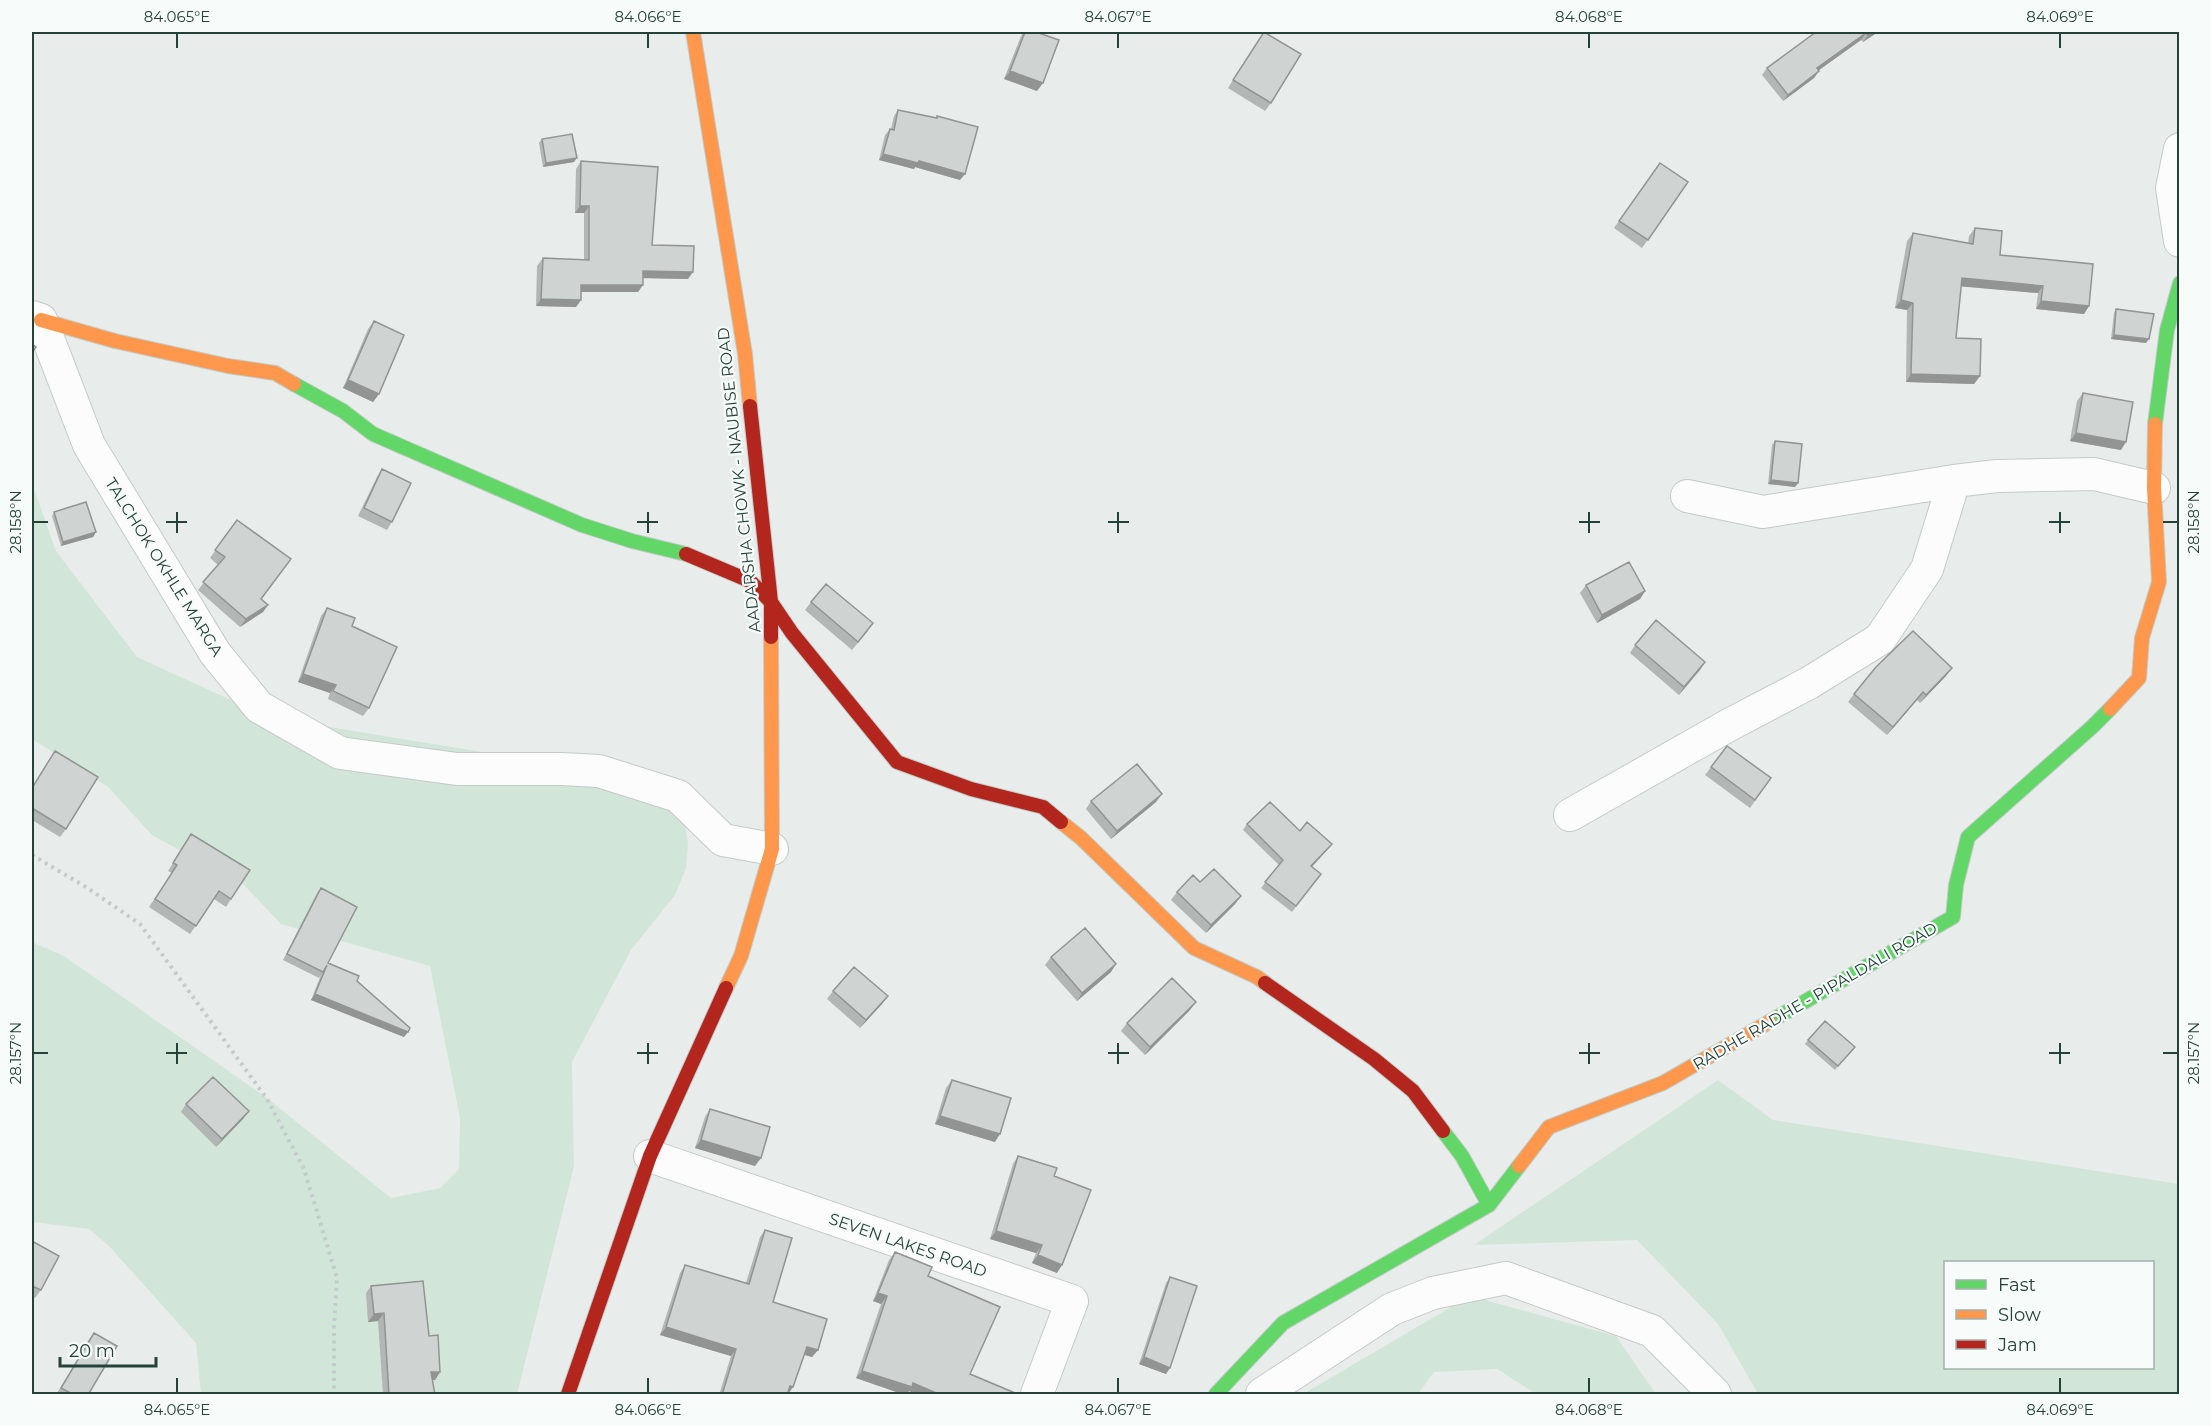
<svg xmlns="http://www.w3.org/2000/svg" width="2211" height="1426" viewBox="0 0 2211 1426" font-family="Montserrat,sans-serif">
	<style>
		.green { fill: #d1e6d8; fill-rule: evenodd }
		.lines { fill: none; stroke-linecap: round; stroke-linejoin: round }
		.street-casing { stroke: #c5cac8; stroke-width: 34 }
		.fast-casing { stroke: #c3cbc8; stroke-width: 16 }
		.slow-casing { stroke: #c3cbc8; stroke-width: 16 }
		.jam-casing { stroke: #c3cbc8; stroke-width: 16 }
		.path { stroke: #c3ccca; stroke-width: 4; stroke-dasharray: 3 4.5; stroke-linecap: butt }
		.street { stroke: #fcfcfc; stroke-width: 32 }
		.fast { stroke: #63d668; stroke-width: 14 }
		.slow { stroke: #ff974d; stroke-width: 14 }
		.jam { stroke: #b3261e; stroke-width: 14 }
		.wall { fill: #b2b6b5 }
		.shaded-wall { fill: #919493 }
		.building { fill: #cfd4d2; stroke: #919493; stroke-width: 1.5 }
		.ticks { fill: none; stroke: #24423a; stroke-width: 2 }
		.labels { text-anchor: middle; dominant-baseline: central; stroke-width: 4.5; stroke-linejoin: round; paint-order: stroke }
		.street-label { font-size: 16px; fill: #24423a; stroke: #f7fbf9 }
		.neatline { fill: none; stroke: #24423a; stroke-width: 2 }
		.ticks-label { font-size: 15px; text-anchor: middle; fill: #24423a }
	</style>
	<rect width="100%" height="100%" fill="#e8edeb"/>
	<!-- green -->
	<path class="green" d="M32 483 56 551 137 657 268 717 599 771 684 819 688 844 686 868 675 895 631 950 572 1062 574 1166 517 1394H201L196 1343 109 1246 89 1229 32 1222V942L64 956 267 1098 391 1198 440 1188 459 1169 460 1118 430 966 281 924 244 885 152 835 108 787 32 739Z
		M1718 1080 1773 1120 2179 1184V1394H1758L1718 1324 1637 1240 1474 1245ZM1946 1262H2152V1368H1946Z
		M1470 1296 1616 1336 1656 1394H1536L1497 1369 1434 1372 1418 1394H1303Z"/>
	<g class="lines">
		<!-- street casing -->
		<g class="street-casing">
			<path id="street" d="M2180 149 2172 188 2180 241
				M32 317 41 320 89 445 215 653 259 707 340 753 457 769H562L599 771 678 796 723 840 772 849
				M1687 496 1763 512 1954 481 1997 476 2094 474 2154 488
				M1570 815 1729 725 1809 683 1880 639 1927 569 1954 481
				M650 1156 1072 1301 1037 1394
				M1262 1394 1392 1309 1433 1293 1506 1278 1652 1331 1715 1394"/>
		</g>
		<!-- fast casing -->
		<g class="fast-casing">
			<path id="fast" d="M294 384 343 411 373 434 582 525 632 541 686 554
				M2155 424 2167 330 2180 283
				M1769 1022 1953 917 1956 885 1968 837 2092 727 2110 709
				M1443 1131 1462 1156 1489 1205
				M1216 1394 1283 1323 1489 1205 1519 1166"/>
		</g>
		<!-- slow casing -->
		<g class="slow-casing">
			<path id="slow" d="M693 32 745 354 750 406
				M41 320 115 341 228 366 275 373 294 384
				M2110 709 2139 678 2142 638 2159 582 2154 488 2155 424
				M1061 822 1081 838 1194 948 1257 977 1265 983
				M726 988 741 956 772 849 771 637
				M1519 1166 1549 1127 1663 1083 1769 1022"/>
		</g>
		<!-- jam casing -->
		<g class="jam-casing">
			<path id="jam" d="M750 406 771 602V637
				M686 554 750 581 771 602 792 633 897 762 971 789 1043 807 1061 822
				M1265 983 1374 1059 1413 1091 1443 1131
				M568 1394 650 1156 726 988"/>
		</g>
		<!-- path -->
		<path class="path" d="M32 855 86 887 140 924 267 1099 304 1169 337 1278 334 1327V1394"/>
		<!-- street -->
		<use href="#street" class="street"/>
		<!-- fast -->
		<use href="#fast" class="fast"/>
		<!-- slow -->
		<use href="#slow" class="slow"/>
		<!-- jam -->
		<use href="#jam" class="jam"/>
	</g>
	<!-- wall -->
	<path class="wall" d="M1024 32H1036L1037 91 1004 79 1021 36Z
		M1816 32H1878L1863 42 1861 40 1819 70 1814 78 1783 101 1762 75 1767 68Z
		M1259 39 1271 103 1265 111 1228 88Z
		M898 110 936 118 937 116 960 180 915 167 914 169 879 160 885 135 890 129H891L894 116Z
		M542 139 574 162 543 167 539 143Z
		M581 161 652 245 688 279 643 278 638 292H581V300L576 307 536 306 537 266 543 258 584 260V213H575L576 169Z
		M1660 163 1688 182 1642 248 1614 228Z
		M1975 228 2000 255 2089 306 2084 314 2036 309 2038 293 1961 286 1956 338 1980 376 1974 384 1906 382 1907 310 1895 308 1907 241 1913 233 1968 243 1969 236Z
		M2116 309 2146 343 2111 339 2114 313Z
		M374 321 379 394 373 402 343 388 368 329Z
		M2083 393 2121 450 2070 441 2077 401Z
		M1775 441 1798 483 1795 487 1768 484 1772 445Z
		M382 469 392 522 387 530 358 516 377 477Z
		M54 512 96 532 93 537 61 546 52 516Z
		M237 520 262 599 268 605 263 612 240 627 198 590 218 565 210 558Z
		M1586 585 1645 591 1640 599 1597 623 1580 593Z
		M811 602 868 631 852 650 805 610Z
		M327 608 352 626 369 708 363 716 328 699 330 693 298 682 321 616Z
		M1635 645 1705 662 1679 695 1630 653Z
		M1946 676 1920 703 1917 700 1887 735 1848 702 1854 694Z
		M1727 746 1771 778 1750 808 1705 775Z
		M32 787 66 829 60 837 32 820Z
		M1091 801 1156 802 1111 839 1086 809Z
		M1247 824 1327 850 1312 867 1321 874 1292 912 1261 888 1279 865 1243 830Z
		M191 834 231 899 226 907 214 899 190 934 149 907 172 873 168 871Z
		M1200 882 1241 896 1235 904 1206 933 1171 900 1177 892Z
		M321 888 328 963 357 981 404 1037 311 1000 321 975 319 978 283 960 317 893Z
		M1051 957 1111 972 1077 1001 1045 965Z
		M833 991 882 1004 860 1028 827 999Z
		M1190 1010 1145 1055 1121 1031 1127 1023Z
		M1808 1040 1855 1047 1835 1070 1805 1044Z
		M952 1080 995 1142 935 1124 946 1088Z
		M186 1104 249 1111 243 1119 216 1147 181 1112Z
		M710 1109 755 1166 695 1148 705 1117Z
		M1018 1156 1054 1176 1057 1273 1032 1263 1036 1253 990 1239 1013 1164Z
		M765 1230 773 1302 818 1350 812 1357 804 1355 793 1387 788 1394 719 1395 731 1356 660 1335 680 1273 685 1265 746 1283 760 1237Z
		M32 1241 41 1290 35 1298 32 1296Z
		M895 1252 928 1276 970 1374 1014 1395H917L909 1391 907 1395H905L856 1378 881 1304 873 1301 889 1260Z
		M1170 1277 1166 1374 1139 1364 1166 1283Z
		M371 1286 429 1336 440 1372 435 1380H432L435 1395H383L378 1321 368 1322 366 1293Z
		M94 1333 88 1395H56L88 1341Z"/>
	<!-- shaded-wall -->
	<path class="shaded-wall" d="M1873 32H1878L1863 42 1868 35Z
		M1866 33 1861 40 1812 75 1817 68Z
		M1010 71 1043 83 1037 91 1004 79Z
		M1819 71 1814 78 1783 101 1788 95Z
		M883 154 919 161 965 174 960 180 915 167 914 169 879 160Z
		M577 158 574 162 543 167 546 163Z
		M580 206H589L584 213H575Z
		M643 271 693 272 688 279 638 278Z
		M1962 278 2043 286 2038 293 1956 286Z
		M581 285H643L638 292H576Z
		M541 299 581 300 576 307 536 306Z
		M1901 300 1913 303 1907 310 1895 308Z
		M2041 301 2089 306 2084 314 2036 309Z
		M2114 335 2149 339 2146 343 2111 339Z
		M1911 374 1980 376 1974 384 1906 382Z
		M348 380 379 394 373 402 343 388Z
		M2076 433 2126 442 2121 450 2070 441Z
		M1771 480 1798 483 1795 487 1768 484Z
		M96 532 93 537 61 546 63 542Z
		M1645 591 1640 599 1597 623 1602 615Z
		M268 605 263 612 240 627 246 619Z
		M1705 662 1700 670 1679 695 1684 687Z
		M1952 668 1946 676 1920 703 1926 695Z
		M303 674 336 685 330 693 298 682Z
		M1923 692 1917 700 1887 735 1893 727Z
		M1162 794 1156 802 1111 839 1117 831Z
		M1332 844 1327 850 1307 872 1311 866Z
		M1241 896 1235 904 1206 933 1211 925Z
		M1116 964 1111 972 1077 1001 1082 993Z
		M315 994 408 1032 404 1037 311 1000Z
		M888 996 882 1004 860 1028 866 1020Z
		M1196 1002 1190 1010 1145 1055 1150 1047Z
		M249 1111 243 1119 216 1147 222 1139Z
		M940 1116 1000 1134 995 1142 935 1124Z
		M701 1140 761 1158 755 1166 695 1148Z
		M996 1231 1042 1245 1036 1253 990 1239Z
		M1038 1255 1062 1265 1057 1273 1032 1263Z
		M878 1293 887 1296 881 1304 873 1301Z
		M384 1313 378 1321 368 1322 374 1314Z
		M666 1327 736 1349 731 1356 660 1335Z
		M807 1347 818 1350 812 1357 802 1354Z
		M1144 1357 1170 1368 1166 1374 1139 1364Z
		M862 1371 913 1383 941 1395H917L909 1391 907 1395H905L856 1378Z
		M431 1372H440L435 1380H425Z
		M790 1386 793 1387 788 1394 784 1393Z"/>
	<!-- building -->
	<path class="building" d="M1025 32H1036L1059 40 1043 83 1010 71Z
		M1264 32 1301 54 1271 103 1233 80Z
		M1816 32H1873L1868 35 1866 33 1817 68 1819 71 1788 95 1767 68Z
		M898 110 937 118V116L978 127 965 174 919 161 918 163 883 154 890 129 894 130Z
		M572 134 577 158 546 163 542 139Z
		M581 161 658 167 652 245 694 246 693 272 643 271V285H581V300L541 299 543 258 589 260V206H580Z
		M1660 163 1688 182 1648 240 1619 221Z
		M1975 228 2002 231 2000 255 2093 264 2089 306 2041 301 2043 286 1962 278 1956 338 1981 339 1980 376 1911 374 1913 303 1901 300 1913 233 1973 244Z
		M2116 309 2154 314 2149 339 2114 335Z
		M374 321 404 335 379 394 348 380Z
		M32 344 36 347 32 353Z
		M2083 393 2133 402 2126 442 2076 433Z
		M1775 441 1802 444 1798 483 1771 480Z
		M382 469 411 483 392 522 364 508Z
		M86 502 96 532 63 542 54 512Z
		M237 520 291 559 261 599 268 605 246 619 203 582 225 557 215 550Z
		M1629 562 1645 591 1602 615 1586 585Z
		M826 584 873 623 858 642 811 602Z
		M327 608 355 618 352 626 397 647 369 708 333 691 336 685 303 674Z
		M1656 620 1705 662 1684 687 1635 645Z
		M1913 631 1952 668 1926 695 1923 692 1893 727 1854 694 1876 667Z
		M1727 746 1771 778 1755 800 1711 767Z
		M55 751 98 777 66 829 32 808V788Z
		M1137 764 1162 794 1117 831 1091 801Z
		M1270 802 1300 831 1307 822 1332 844 1311 866 1321 874 1296 906 1265 882 1283 860 1247 824Z
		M191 834 250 870 231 899 219 891 196 926 155 899 177 865 173 863Z
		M1214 869 1241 896 1211 925 1177 892 1193 875 1200 882Z
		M321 888 357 907 328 963 359 976 357 981 410 1028 408 1032 315 994 327 965 323 972 287 954Z
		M1085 928 1116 964 1082 993 1051 957Z
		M854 967 888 996 866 1020 833 991Z
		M1172 978 1196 1002 1150 1047 1127 1023Z
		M1825 1021 1855 1047 1838 1066 1808 1040Z
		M213 1077 249 1111 222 1139 186 1104Z
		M952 1080 1011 1098 1000 1134 940 1116Z
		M710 1109 770 1127 761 1158 701 1140Z
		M1018 1156 1057 1168 1054 1176 1091 1190 1062 1265 1038 1255 1042 1245 996 1231Z
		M765 1230 792 1238 773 1302 827 1319 818 1350 807 1347 793 1387 790 1386 787 1395H722L736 1349 666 1327 685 1265 749 1284Z
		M32 1241 59 1256 41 1290 32 1286Z
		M895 1252 932 1267 928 1276 1000 1307 970 1374 1015 1393 1014 1395H941L913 1383 912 1387 862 1371 887 1296 878 1293Z
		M1170 1277 1197 1286 1170 1368 1144 1357Z
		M423 1281 429 1336 438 1335 440 1372H431L435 1395H389L384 1313 374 1314 371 1286Z
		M94 1333 117 1346 88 1395H74L61 1388Z"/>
	<!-- ticks -->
	<path class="ticks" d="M177 33V48M648 33V48M1118 33V48M1589 33V48M2060 33V48M177 512V533M648 512V533M1118 512V533M1589 512V533M2060 512V533M33 522H48M166 522H187M637 522H658M1108 522H1129M1579 522H1600M2049 522H2070M2163 522H2178M177 1043V1064M648 1043V1064M1118 1043V1064M1589 1043V1064M2060 1043V1064M33 1053H48M166 1053H187M637 1053H658M1108 1053H1129M1579 1053H1600M2049 1053H2070M2163 1053H2178M177 1378V1393M648 1378V1393M1118 1378V1393M1589 1378V1393M2060 1378V1393"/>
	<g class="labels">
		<!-- street labels -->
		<g class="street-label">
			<text transform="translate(739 480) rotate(-96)">AADARSHA CHOWK - NAUBISE ROAD</text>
			<text transform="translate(164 567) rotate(58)">TALCHOK OKHLE MARGA</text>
			<text transform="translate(1815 996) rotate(-30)">RADHE RADHE - PIPALDALI ROAD</text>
			<text transform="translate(908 1245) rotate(19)">SEVEN LAKES ROAD</text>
		</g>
	</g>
	<!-- border -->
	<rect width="2211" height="1426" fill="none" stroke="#f7fbf9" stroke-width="66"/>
	<!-- legend -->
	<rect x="1944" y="1261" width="210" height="108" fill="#f7fbf9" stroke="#a3b1ad" stroke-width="1.5"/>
	<rect x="1956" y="1280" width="30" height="9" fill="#63d668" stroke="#a3b1ad" stroke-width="1.5"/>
	<text x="1998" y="1291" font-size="18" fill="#24423a">Fast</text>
	<rect x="1956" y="1310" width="30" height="9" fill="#ff974d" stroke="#a3b1ad" stroke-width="1.5"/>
	<text x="1998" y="1321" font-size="18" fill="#24423a">Slow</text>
	<rect x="1956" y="1340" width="30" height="9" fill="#b3261e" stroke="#a3b1ad" stroke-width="1.5"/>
	<text x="1998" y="1351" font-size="18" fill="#24423a">Jam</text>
	<!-- scale -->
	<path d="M60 1357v9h96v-9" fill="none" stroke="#24423a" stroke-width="3"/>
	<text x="69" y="1357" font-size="18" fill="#24423a" stroke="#f7fbf9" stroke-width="4.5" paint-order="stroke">20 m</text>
	<rect x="33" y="33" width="2145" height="1360" class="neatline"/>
	<g class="ticks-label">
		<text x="177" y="22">84.065°E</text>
		<text x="648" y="22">84.066°E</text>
		<text x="1118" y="22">84.067°E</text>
		<text x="1589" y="22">84.068°E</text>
		<text x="2060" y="22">84.069°E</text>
		<text transform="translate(16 522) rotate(-90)" y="5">28.158°N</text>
		<text transform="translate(2194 522) rotate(-90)" y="5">28.158°N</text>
		<text transform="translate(16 1053) rotate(-90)" y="5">28.157°N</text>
		<text transform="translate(2194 1053) rotate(-90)" y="5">28.157°N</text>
		<text x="177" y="1415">84.065°E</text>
		<text x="648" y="1415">84.066°E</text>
		<text x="1118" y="1415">84.067°E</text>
		<text x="1589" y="1415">84.068°E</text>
		<text x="2060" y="1415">84.069°E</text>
	</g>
</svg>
